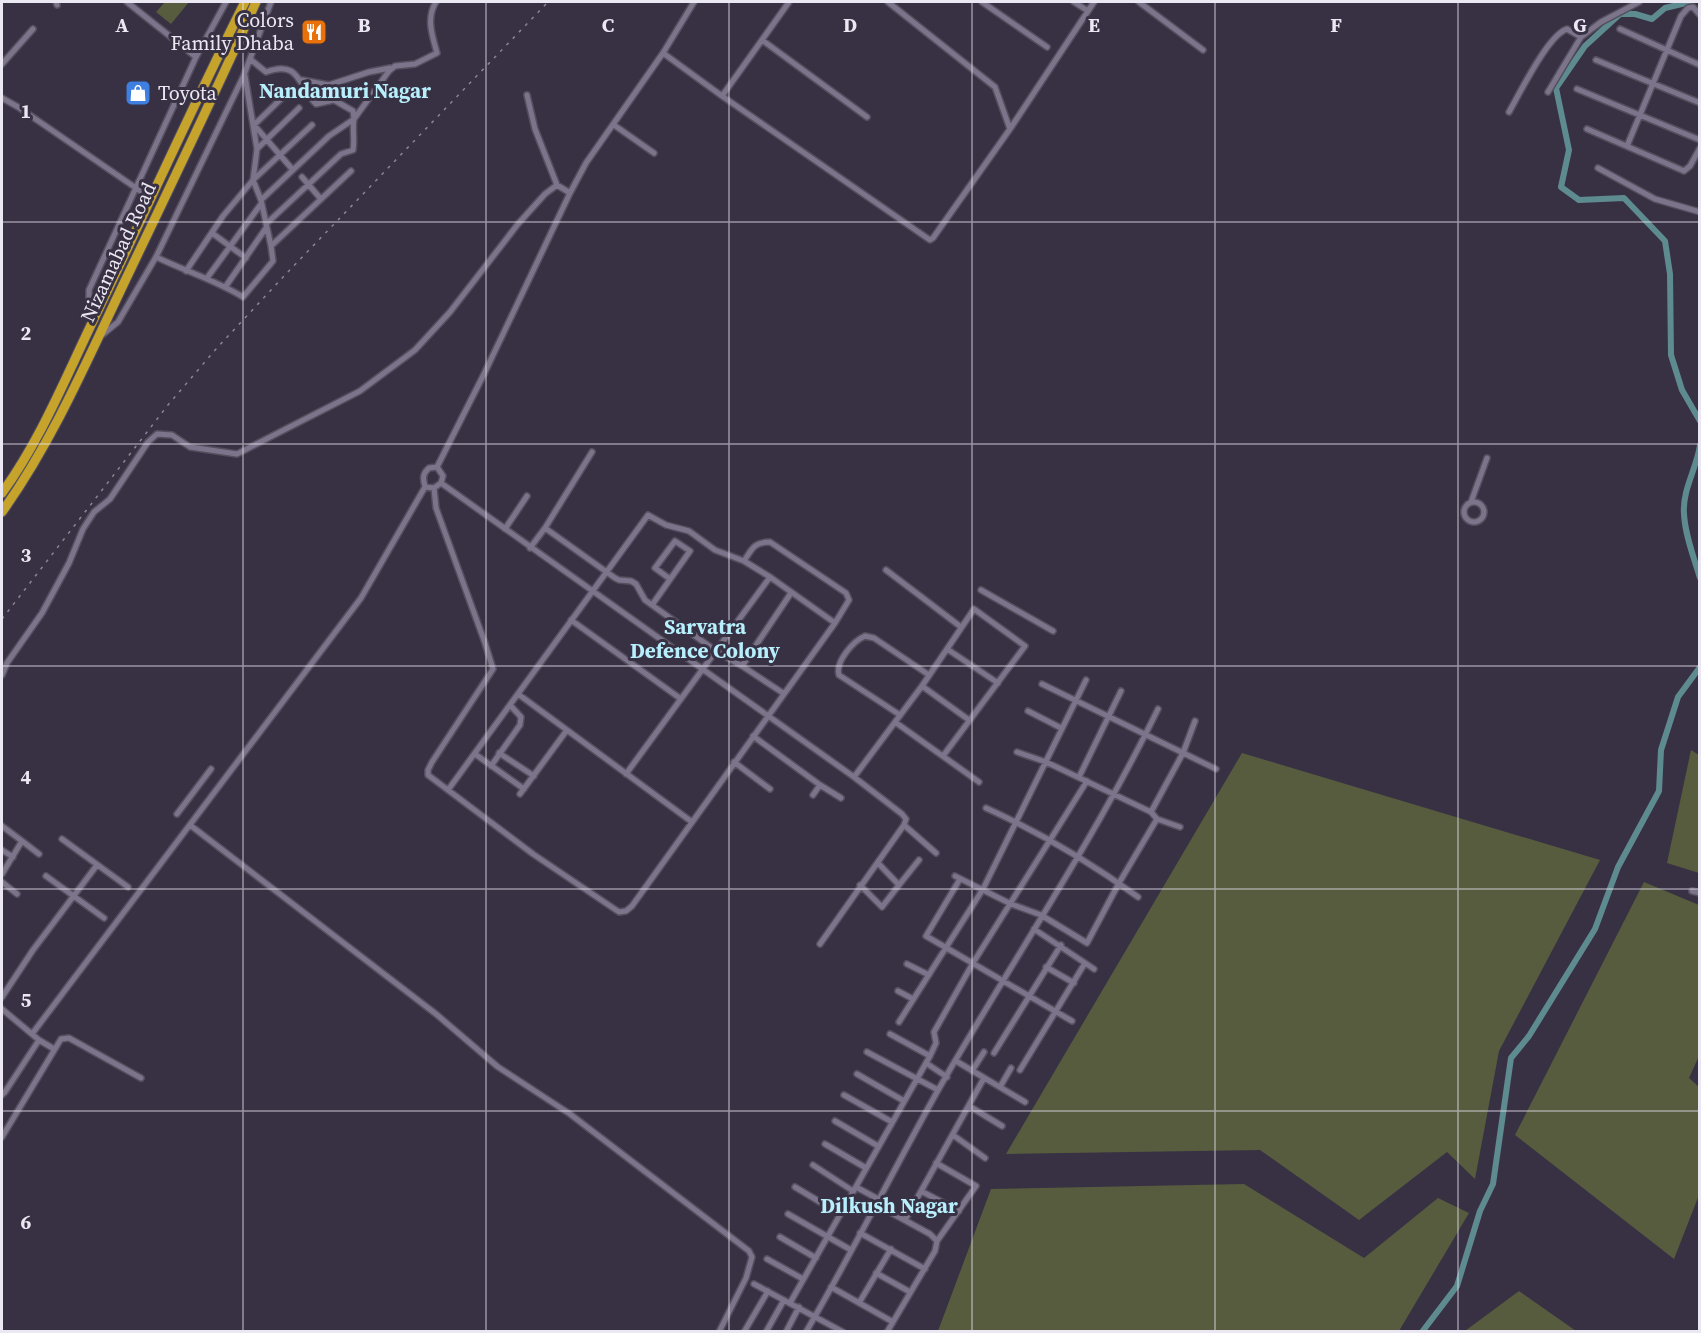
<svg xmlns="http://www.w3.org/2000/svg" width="1701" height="1333" viewBox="0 0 1701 1333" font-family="'Source Serif 4',serif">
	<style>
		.green { fill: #575c3f }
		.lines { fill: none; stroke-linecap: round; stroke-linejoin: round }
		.canal { stroke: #5e8b8f; stroke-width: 6 }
		.street-casing { stroke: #544f5e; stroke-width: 8 }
		.highway-casing { stroke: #544f5e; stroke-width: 11 }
		.street { stroke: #7c748a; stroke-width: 5 }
		.highway { stroke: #c6a32b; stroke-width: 9 }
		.rail { stroke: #8b8595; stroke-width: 1.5; stroke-dasharray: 3 6; stroke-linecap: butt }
		.grid { fill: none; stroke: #ebe7f3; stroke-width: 1.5; stroke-opacity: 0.55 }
		.labels { text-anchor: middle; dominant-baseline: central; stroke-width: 6; stroke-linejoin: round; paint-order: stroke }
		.poi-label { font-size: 20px; fill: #ebe7f3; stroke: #383143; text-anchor: end }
		.street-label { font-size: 20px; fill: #ebe7f3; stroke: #383143 }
		.neighbourhood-label { font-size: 21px; font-weight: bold; fill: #b7effd; stroke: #383143 }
		.grid-label { font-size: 20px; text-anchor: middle; font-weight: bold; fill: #ebe7f3; stroke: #383143; stroke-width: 6; stroke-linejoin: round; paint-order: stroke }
	</style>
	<rect width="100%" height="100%" fill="#383143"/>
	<!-- green -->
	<path class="green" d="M165 2H189L171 24 156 12Z
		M1691 750 1699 755V873L1667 863Z
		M1242 753 1600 860 1499 1051 1475 1179 1447 1152 1359 1220 1260 1150 1006 1154Z
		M1644 882 1699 905V1056L1689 1078 1699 1087V1195L1674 1259 1515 1135Z
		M1244 1184 1364 1258 1438 1198 1469 1213 1399 1331H938L991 1189Z
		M1519 1291 1576 1331H1465Z"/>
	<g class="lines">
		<!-- canal -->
		<path class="canal" d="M1690 2 1665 8 1652 19 1635 14H1620L1585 46 1556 88 1569 150 1561 187 1579 200 1624 198 1665 241 1670 274 1671 355 1682 390 1700 421
			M1700 445C1697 468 1682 490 1684 514 1685 535 1694 558 1700 578
			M1422 1332 1457 1286 1480 1211 1493 1184 1511 1058 1529 1036 1595 929 1618 867 1659 791 1661 750 1678 697 1700 667"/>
		<!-- street casing -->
		<g class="street-casing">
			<path id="street" d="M56 2 57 5
				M127 2 196 57
				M694 2 663 53 722 96
				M789 2 722 96 930 240 933 238 1010 129
				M888 2 995 87 1010 129 1088 11
				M982 2 1047 47
				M1074 2 1088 11 1094 2
				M1139 2 1203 50
				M1620 29 1700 65
				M1581 37 1601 22 1639 2
				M762 40 867 117
				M250 59 266 72C300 59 298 86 316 104L334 100 353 111 354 119 329 136 261 200
				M1596 60 1700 103
				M2 64 33 29
				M302 80 329 85 369 72 390 68
				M1577 89 1700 140
				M527 95 535 129 557 185
				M284 96 254 125 293 170
				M2 98 18 107 152 199
				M1509 112C1520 93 1548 35 1567 29L1581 37 1548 92
				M614 125 654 153
				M1587 129 1684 171 1690 166 1700 148
				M1627 146 1681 16 1688 8 1693 7 1700 15
				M257 149 299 108
				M1598 168 1655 199 1700 212
				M302 177 320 198
				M266 224 341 154 353 150C355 139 352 129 354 119L389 71 395 66 415 64 437 53C432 35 426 18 436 2
				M212 233 246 258
				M271 246 351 171
				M156 257C185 271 215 280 243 297L273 261 271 246 261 200 253 180 257 149 245 76
				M186 271 223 216 253 180 312 125
				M207 278 261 204
				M226 286 266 228
				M91 322 89 306V290L196 57 226 2
				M102 335 118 322 156 257 244 75 271 2
				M437 467 484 374 570 193
				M437 467 443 476 441 483 434 488 425 487C423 479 422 474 429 468Z
				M441 483 854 777 902 814 906 819 904 825 820 944
				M434 488 436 508 485 643 493 669 432 762 428 770V775L533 854 619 912 626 911 632 906 835 623 849 600 846 593 770 542C754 542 752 549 744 561
				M1464 512a10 10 0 1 1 20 0a10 10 0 1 1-20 0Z
				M1471 502 1487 458
				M545 528 615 578 619 580 631 581 636 584 645 600 716 651 742 666 791 593
				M505 529 527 496
				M530 548 545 528 592 452
				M886 570 961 627
				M981 590 1053 631
				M652 605 690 551 675 541 655 568 670 579
				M571 620 681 699
				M947 649 998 683
				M742 666 783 693
				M2 675 7 663 42 613 69 563 83 529 94 512 110 499 148 442 157 434 172 435 190 447 237 454 360 391 415 350 450 312 518 224 545 194 557 185 570 193 586 163 663 53
				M1042 684 1216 769
				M922 686 969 720
				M518 694 692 822
				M1028 711 1061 728
				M900 715 839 675C835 662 853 641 865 636L874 638 929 675
				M895 722 979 782
				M753 736 820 785 813 795
				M1017 752 1046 762 1151 812 1157 819 1180 827
				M499 753 534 776
				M475 754 524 789
				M734 762 770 789
				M491 766 520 725 521 717 510 705
				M626 774 770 577 835 623
				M854 777 922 686 974 609 1025 646 943 756
				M1079 777 1121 691
				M820 785 841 798
				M448 790 648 515 666 525 689 531 715 550 744 561 770 577
				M520 794 567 730
				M986 808C1039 832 1091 863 1138 897
				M1151 812 1183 753 1195 721
				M177 814 211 769
				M190 825 436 1014 498 1067 570 1114 749 1251 752 1257 746 1278 719 1332
				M904 825 936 853
				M2 826 22 841 2 874
				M62 839 128 887
				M22 841 39 854
				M2 850 13 857
				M46 876 104 918
				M955 876 1011 904 1041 915 1087 943 1119 883 1157 819
				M960 879 926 936 1072 1021
				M2 882 17 894
				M860 885 882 907 899 885 878 863
				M899 885 919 860
				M1692 891 1700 893
				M1034 929 1094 969
				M907 964 929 975
				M1046 967 1074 983
				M898 991 913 999
				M2 997 33 950 97 865
				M2 1009 39 1040 5 1092 2 1095
				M899 1022 983 889 1086 680
				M32 1034 361 598 425 487
				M890 1034 930 1056
				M39 1040 54 1049
				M867 1052 938 1090
				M994 1053 1061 945
				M956 1061 1025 1102
				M926 1063 947 1077
				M1020 1070 1085 963
				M972 1071 984 1052
				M857 1074 904 1101
				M1000 1087 1011 1068
				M844 1095 892 1122
				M969 1106 1002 1126
				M835 1121 878 1146
				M953 1135 985 1158
				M2 1137 61 1039 69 1038 141 1078
				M825 1144 866 1168
				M936 1163 976 1186 937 1241
				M813 1165 853 1191
				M795 1187 840 1214
				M856 1187 880 1200
				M921 1191 959 1211
				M877 1205 930 1234 937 1241 935 1251 887 1332
				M788 1214 851 1250
				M905 1220 984 1078
				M860 1233 925 1269
				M780 1237 816 1258
				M767 1259 803 1279
				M876 1273 910 1292
				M754 1284 843 1332
				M831 1287 893 1322
				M790 1303 930 1056 936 1043 934 1032 973 963 1087 781
				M859 1303 891 1249
				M744 1332 768 1291
				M766 1332 784 1300
				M786 1332 799 1307
				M806 1332C852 1253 893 1171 937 1092 1010 964 1094 841 1158 709"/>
		</g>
		<!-- highway casing -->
		<g class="highway-casing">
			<path id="highway" d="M2 493C40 441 65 379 93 321 144 215 192 107 245 2
				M2 512C52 442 87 361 124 283 169 189 214 96 256 2"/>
		</g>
		<!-- street -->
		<use href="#street" class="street"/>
		<!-- highway -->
		<use href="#highway" class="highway"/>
		<!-- rail -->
		<path class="rail" d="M2 619 168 405 216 349 285 275 548 2"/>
	</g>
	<!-- grid -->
	<path class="grid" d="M243 2V1332M486 2V1332M729 2V1332M972 2V1332M1215 2V1332M1458 2V1332M2 222H1700M2 444H1700M2 666H1700M2 889H1700M2 1111H1700"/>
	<!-- icons -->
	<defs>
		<g id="restaurant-square" transform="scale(1.35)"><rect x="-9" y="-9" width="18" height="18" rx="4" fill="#e8710a" stroke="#383143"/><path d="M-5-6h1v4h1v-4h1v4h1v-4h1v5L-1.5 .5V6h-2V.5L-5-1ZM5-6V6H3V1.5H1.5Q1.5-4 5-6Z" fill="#fff"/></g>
		<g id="shop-square" transform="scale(1.35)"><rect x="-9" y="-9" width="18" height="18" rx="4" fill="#3f7fe0" stroke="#383143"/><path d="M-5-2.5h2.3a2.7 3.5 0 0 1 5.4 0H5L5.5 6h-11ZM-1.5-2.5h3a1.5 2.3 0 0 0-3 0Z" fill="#fff"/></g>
	</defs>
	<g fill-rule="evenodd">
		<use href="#restaurant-square" x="314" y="32"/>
		<use href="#shop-square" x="138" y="93"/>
	</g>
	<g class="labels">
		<!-- poi labels -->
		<g class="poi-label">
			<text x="294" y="20">Colors<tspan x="294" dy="23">Family Dhaba</tspan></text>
			<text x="158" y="93" text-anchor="start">Toyota</text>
		</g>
		<!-- street labels -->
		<g class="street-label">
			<text transform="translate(118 252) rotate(-65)">Nizamabad Road</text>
		</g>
		<!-- neighbourhood labels -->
		<g class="neighbourhood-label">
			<text x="345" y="90">Nandamuri Nagar</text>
			<text x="705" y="626">Sarvatra<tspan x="705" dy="24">Defence Colony</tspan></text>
			<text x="889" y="1205">Dilkush Nagar</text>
		</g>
	</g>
	<g class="grid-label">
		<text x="122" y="32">A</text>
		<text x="364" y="32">B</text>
		<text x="608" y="32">C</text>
		<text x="850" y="32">D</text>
		<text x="1094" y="32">E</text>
		<text x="1336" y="32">F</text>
		<text x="1580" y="32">G</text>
		<text x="26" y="118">1</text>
		<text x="26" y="340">2</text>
		<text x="26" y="562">3</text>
		<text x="26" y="784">4</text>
		<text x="26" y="1007">5</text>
		<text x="26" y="1229">6</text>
	</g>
	<!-- border -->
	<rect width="1701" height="1333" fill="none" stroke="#ebe7f3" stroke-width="6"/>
</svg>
